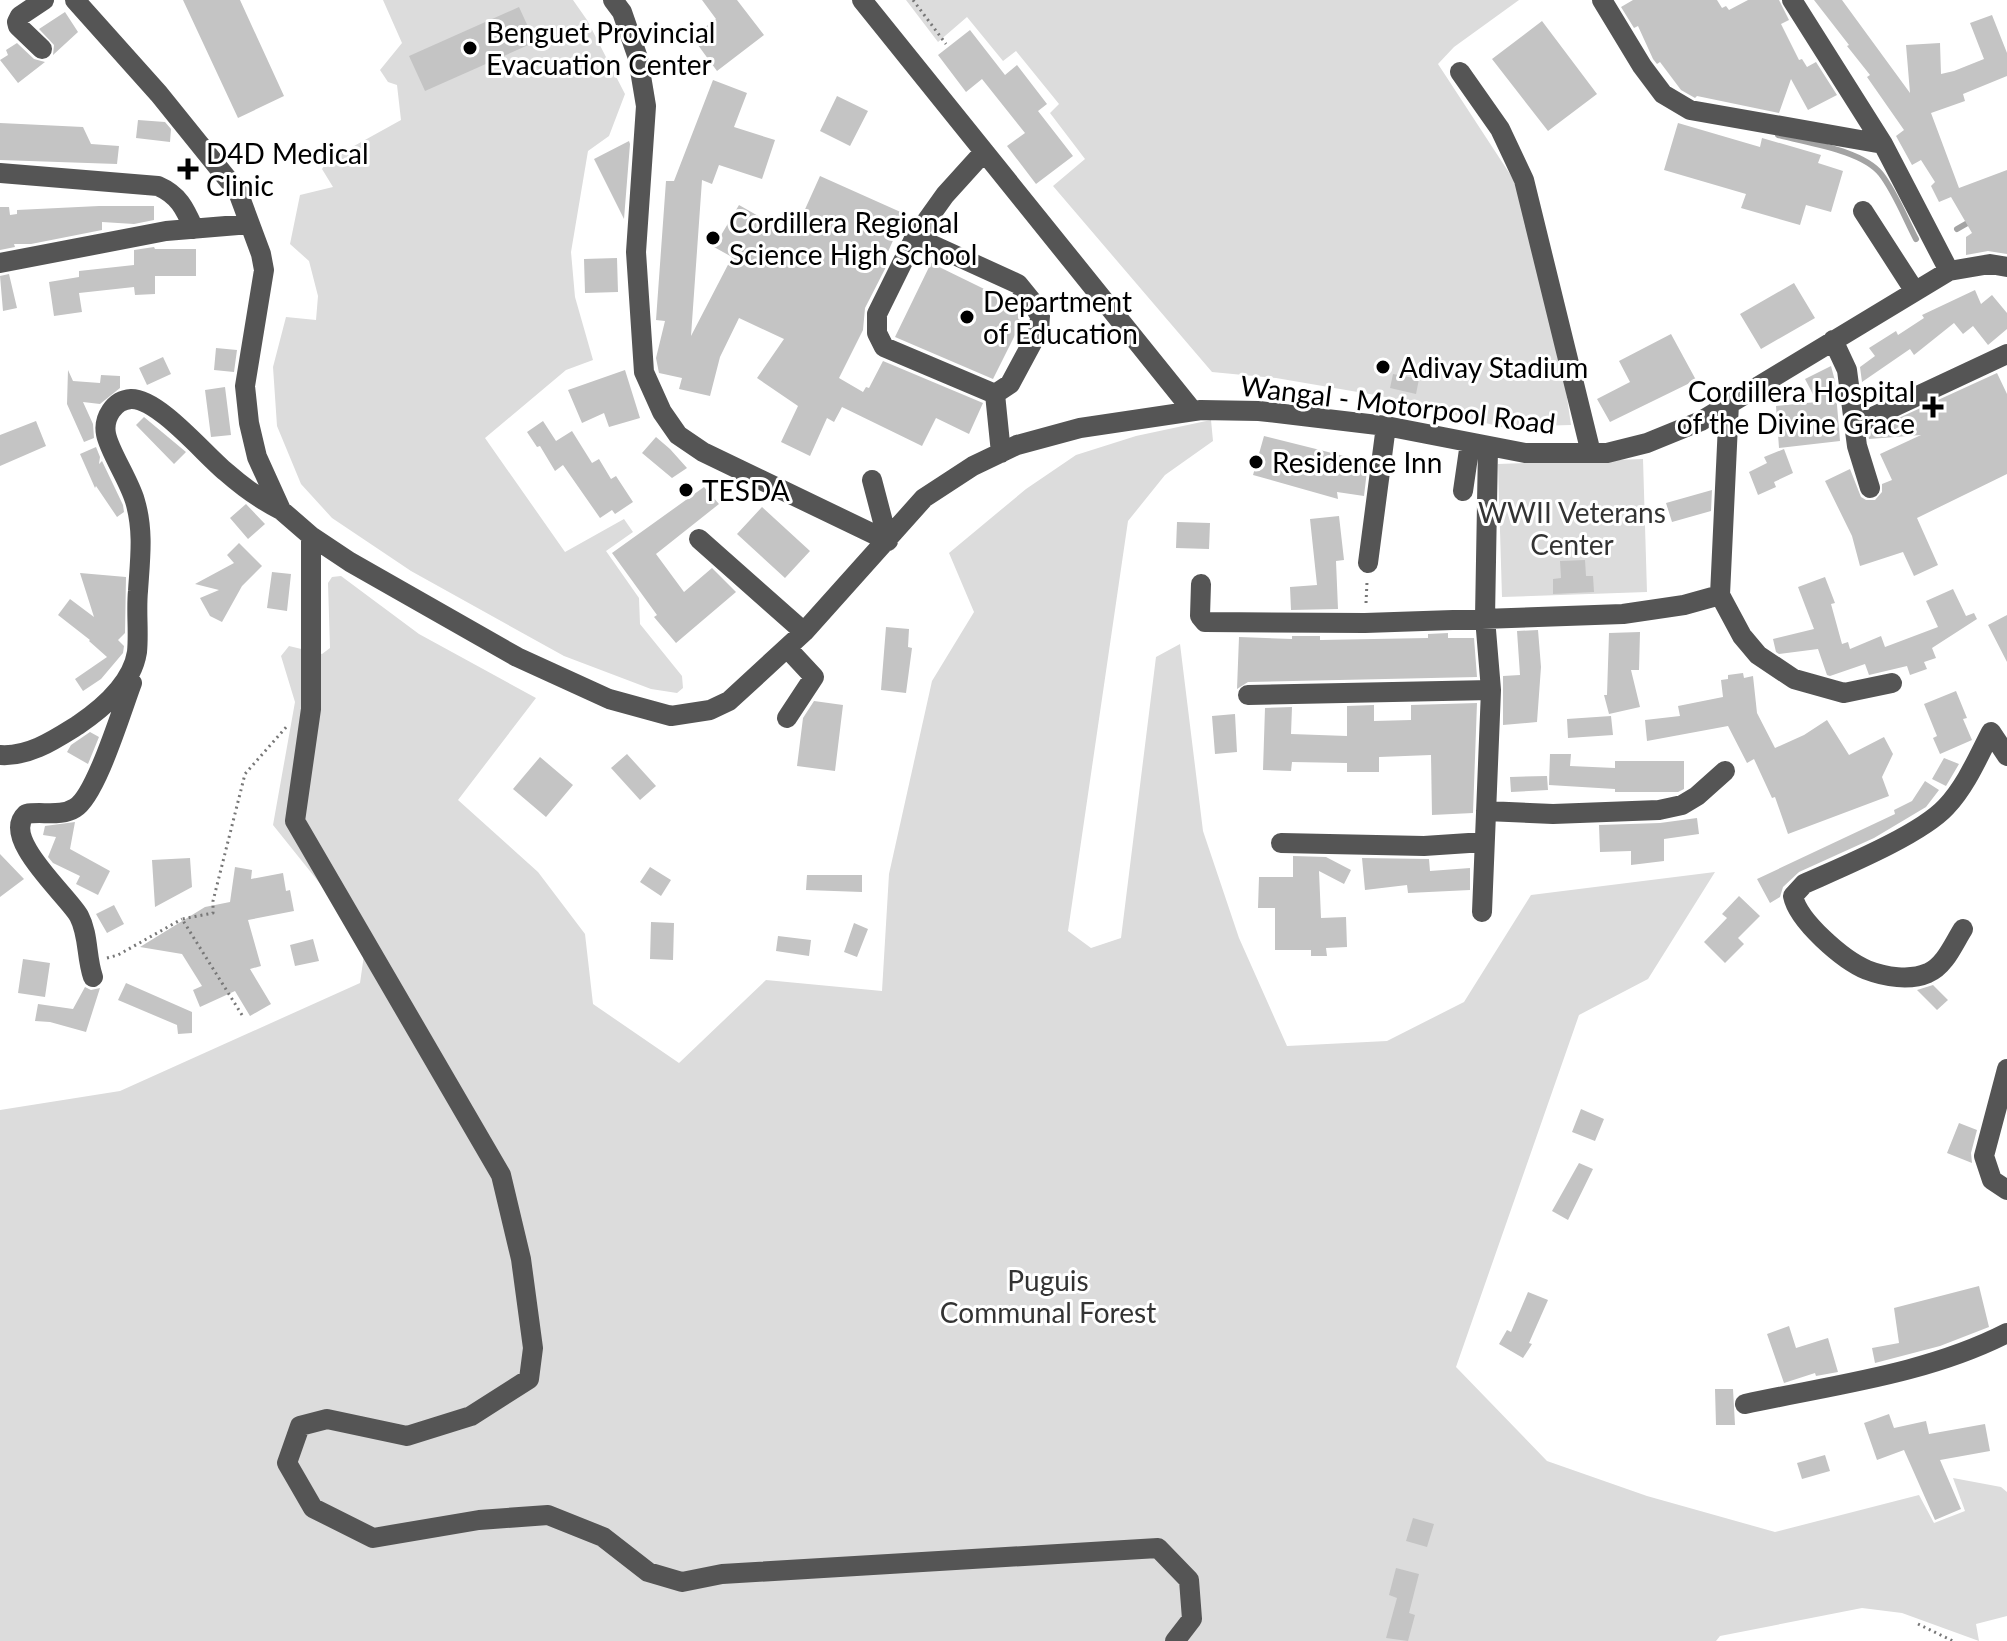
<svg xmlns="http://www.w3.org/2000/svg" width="2007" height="1641" viewBox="0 0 2007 1641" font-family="Lato,sans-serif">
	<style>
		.green { fill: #dcdcdc }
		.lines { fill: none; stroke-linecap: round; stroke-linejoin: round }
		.stream { stroke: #a3a3a3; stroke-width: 6 }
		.building { fill: #c4c4c4 }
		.path { stroke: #777; stroke-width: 3; stroke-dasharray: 2 4; stroke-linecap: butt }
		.minor { stroke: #555; stroke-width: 20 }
		.poi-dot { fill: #000; stroke: #fff; stroke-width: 3 }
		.labels { text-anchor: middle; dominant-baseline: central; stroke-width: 6; stroke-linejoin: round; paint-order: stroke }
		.poi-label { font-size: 28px; fill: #000; stroke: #fff; text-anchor: start }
		.street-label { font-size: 28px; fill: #000; stroke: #fff }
		.park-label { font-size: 28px; fill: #333; stroke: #fff }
	</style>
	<rect width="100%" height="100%" fill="#fff"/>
	<!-- green -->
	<path class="green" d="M383 0H573L587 20 625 94 609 136 588 151 571 252 575 297 593 360 566 370 485 438 565 552 624 519 633 532 606 551 639 598 640 624 682 676 683 688 677 693 651 689 564 656 411 571 332 518 301 484 277 426 273 367 286 317 316 320 318 296 309 261 290 244 300 195 333 187 322 169 327 161 401 120 397 85 388 82 380 70 402 43Z
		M906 0H1519L1454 47 1438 64 1521 191 1544 241 1571 425 1501 427 1381 396 1276 378 1212 372 1053 186 1085 159 1050 113 1059 104 1016 51 1003 61 967 17 938 42Z
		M1211 420 1213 441 1165 475 1128 521 1068 931 1091 948 1121 938 1156 657 1180 644 1203 831 1239 938 1287 1046 1387 1041 1464 1002 1531 895 1715 872 1648 979 1579 1015 1456 1367 1547 1461 1647 1496 1775 1532 1919 1495 1934 1523 1965 1511 1953 1478 2001 1487 2007 1492V1616L1976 1624 1979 1641 1902 1613 1862 1608 1720 1636 1716 1641H0V1110L120 1091 360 983 366 941 273 825 295 702 281 656 289 646 322 654 330 648 328 583 332 577 341 576 419 634 536 698 458 800 538 872 585 934 593 1004 679 1063 766 980 882 991 889 874 932 681 974 612 949 553 1026 489 1076 455 1136 436Z
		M1643 459 1647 592 1502 597 1498 464Z"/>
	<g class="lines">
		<!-- stream -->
		<path class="stream" d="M1778 135C1807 143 1862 150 1881 174 1895 192 1905 218 1916 239
			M1957 229 1971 221"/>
	</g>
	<!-- building -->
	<path class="building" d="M183 0H240L284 96 238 118Z
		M702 0H737L764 35 717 71 692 37 716 19Z
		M1633 0H1717L1722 8 1726 6 1729 10 1748 0H1779L1789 20 1781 24 1799 60 1802 59 1807 67 1816 62 1837 95 1808 110 1791 79 1779 113 1697 96 1695 98 1681 90 1660 62 1657 64 1653 59 1638 26 1634 28 1621 7Z
		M1814 0H1842L1910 93 1906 45 1940 43 1941 74 1954 71 1984 59 1970 23 1992 15 2007 53V76L1963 94 1965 101 1931 113 1959 188 2007 170V254L1988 251 1966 255V237L1972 233 1951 197 1939 202 1931 186 1935 182 1921 160 1912 165 1896 136 1904 130 1867 77 1870 75 1847 46 1849 45Z
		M519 7 535 42 425 91 409 56Z
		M65 12 78 32 53 55 54 45 39 29Z
		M1542 21 1597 94 1548 131 1492 59Z
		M970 30 1005 75 1017 65 1047 104 1038 111 1073 156 1036 184 1007 146 1025 133 982 79 966 92 938 55Z
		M17 43 34 59 45 62 18 83 0 60 8 55 6 50Z
		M713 80 747 93 734 127 775 140 762 179 719 165 712 184 702 180 691 336 732 257 714 247 739 205 793 236 820 176 905 214 882 265 886 267 865 308 863 330 839 378 863 392 866 387 869 388 883 361 983 403 969 434 936 418 922 446 842 407 834 422 827 418 810 456 781 442 798 406 757 378 784 339 739 318 720 357 710 396 679 389 682 378 659 373 656 358 665 321 656 320 666 181H674Z
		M837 96 868 111 850 146 820 131Z
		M138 120 165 122 171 129 170 142 136 138Z
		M0 123 83 127 91 144 119 146 117 164 0 160Z
		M1678 123 1760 147 1762 138 1821 155 1818 163 1843 171 1831 212 1806 205 1800 225 1741 208 1746 194 1664 170Z
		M629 141 630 144 624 219 594 159Z
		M99 206H154V220L134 224 102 222V230L31 244H14L15 247 0 250V207H9L10 215 17 214V210Z
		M154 247 155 249H196V276H155V294L135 295 134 287 79 293 82 312 54 316 49 282 79 277V271L134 265V250Z
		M617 258 618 292 585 293 584 259Z
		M931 263 1019 306 1025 315 993 379 895 337Z
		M9 274 17 308 3 311 0 276Z
		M1794 283 1815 318 1761 349 1740 314Z
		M1975 290 1981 304 1992 295 2007 313V329L1988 345 1973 326 1963 334 1954 323 1914 355 1910 349 1862 382 1860 367 1875 356 1869 348 1896 331 1898 335 1924 318 1922 315Z
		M1671 334 1696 380 1610 422 1597 399 1630 382 1619 361Z
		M216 348 237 350 234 372 214 370Z
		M163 357 171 374 147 385 139 368Z
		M1831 366 1835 381 1840 441 1779 448 1776 406 1817 402 1805 379Z
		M68 370 73 381 100 383 101 375 120 376V388L100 404 83 402 93 424 94 438 84 442 67 404Z
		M625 370 640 418 609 427 604 413 582 423 568 390Z
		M1997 373 2007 394V474L1917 518 1938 565 1914 576 1903 552 1860 566 1852 536 1825 481 1850 469 1861 497 1866 500H1875L1882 492V484L1892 480 1880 454 1921 435 1869 439 1868 432Z
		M1393 374 1419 379 1416 394 1390 388Z
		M225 387 231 435 211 437 205 390Z
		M144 417 186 452 174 464 136 425Z
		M36 421 46 446 0 466V435Z
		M543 421 556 441 572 431 592 463 599 459 611 479 616 476 633 502 615 514 612 510 600 518 563 465 555 471 540 446 537 447 527 432Z
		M1264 436 1368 462 1364 496 1337 492 1338 499 1253 475Z
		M656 437 670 449 687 468 672 478 642 453Z
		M96 447 100 457 99 464 102 461 123 505 124 512 117 517 96 486 95 488 80 454Z
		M1784 449 1793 473 1774 482 1776 487 1758 495 1749 472 1767 463 1764 457Z
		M704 487 719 504 656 554 684 592 712 568 736 592 676 643 654 617 657 615 612 553Z
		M1712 490 1711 511 1672 522 1666 503Z
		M246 504 265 524 248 539 230 518Z
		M762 507 810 551 785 578 737 534Z
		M1339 516 1344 560 1336 561 1338 609 1291 610 1290 587 1317 585 1310 519Z
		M1177 522 1210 523 1209 549 1176 548Z
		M239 543 262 566 242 586 222 622 210 616 200 598 219 590 195 584 234 563 227 555Z
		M1585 560 1586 576H1593L1594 592 1553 594V579L1561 578 1560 561Z
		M272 572 291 574 287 611 267 608Z
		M80 573 126 577 125 633 118 640 124 646 123 653 101 679 83 691 75 679 107 657 89 641 90 640 58 615 70 599 94 617Z
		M1825 577 1835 603 1831 604 1842 644 1848 642 1850 649 1881 636 1885 647 1938 627 1926 601 1953 589 1966 616 1974 613 1977 619 1932 648 1936 658 1924 662 1927 669 1910 675 1907 666 1869 675 1865 664 1830 676 1827 675 1818 649 1779 654 1776 652 1773 639 1814 629 1798 587Z
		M2007 615V662L1988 625Z
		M886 627 909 629 908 647 912 648 906 693 881 690Z
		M1538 630 1541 667 1537 722 1503 725V676L1520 675 1517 631Z
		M1640 632 1639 670H1631L1640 707 1609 714 1604 695H1607L1609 633Z
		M1448 633V638H1474L1477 677 1248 682 1237 689 1239 637 1292 639V636H1320V640L1428 638V634Z
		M1743 673 1744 678 1753 676 1757 713 1775 748 1804 735 1827 720 1849 755 1884 737 1893 754 1882 777 1889 796 1788 834 1775 797 1772 798 1754 759 1747 763 1728 726 1647 741 1645 720 1680 716 1678 706 1723 697 1721 680 1728 679V675Z
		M1956 691 1967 718 1963 719 1972 740 1940 754 1933 738 1937 736 1924 704Z
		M814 701 843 705 835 771 797 766 803 718Z
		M1477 703 1473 813 1432 815 1431 755 1379 757V772H1347V763L1292 762 1291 771 1263 770 1265 708 1292 707 1291 734 1347 736V706L1374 705V721L1411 720V705Z
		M1235 714 1237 752 1215 754 1212 716Z
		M1611 716 1613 735 1568 738 1567 719Z
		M90 732 99 737 88 764 67 752 71 745Z
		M627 754 656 786 640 800 611 768Z
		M1550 754H1571L1570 766 1615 768V761H1684V789L1678 792H1615V789L1549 785Z
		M540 757 573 785 546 817 513 789Z
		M1944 758 1959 764 1946 786 1932 779Z
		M1547 776 1548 790 1511 792 1510 777Z
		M1925 781 1939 790 1926 807 1874 838 1799 872 1783 887 1780 897 1770 903 1757 879 1895 814 1894 810 1912 801Z
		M1697 818 1699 834 1664 839V861L1631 865V851L1600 852 1599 825 1660 823Z
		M75 822 70 849 110 871 98 895 76 884 80 876 53 863 48 857 56 837 43 835 45 826Z
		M0 854 24 879 0 897Z
		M1293 856 1326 857 1351 870 1344 884 1319 871 1321 918 1346 917 1347 947 1326 948 1327 956H1311V950H1275V908H1258L1259 877H1293Z
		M190 858 192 887 155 907 152 860Z
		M1362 858 1429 859 1430 871 1470 868V890L1408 893 1407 885 1365 890Z
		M235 867 252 870 251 879 283 873 286 891 290 890 294 911 248 920 261 966 250 969 271 1004 250 1016 235 991 200 1007 193 990 202 986 182 954 140 947 205 907 230 902Z
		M650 867 671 880 661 896 640 882Z
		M807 875H862V892L806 890Z
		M1739 896 1760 916 1738 938 1744 944 1725 963 1704 942 1727 918 1722 914Z
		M114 905 124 924 107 933 96 914Z
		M651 922 674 923 673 960 650 959Z
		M854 923 868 929 857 957 844 952Z
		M778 936 811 940 809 956 776 951Z
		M313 939 319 961 295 966 290 945Z
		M23 959 50 963 45 997 18 993Z
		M126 983 192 1012V1033L178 1034 177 1025 118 1000Z
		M1933 985 1948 1000 1937 1010 1917 990Z
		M85 987 91 990 100 988 86 1032 50 1022 35 1021 38 1004 73 1009Z
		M1581 1109 1604 1119 1595 1141 1572 1132Z
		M1959 1123 1977 1130 1971 1153 1972 1163 1947 1153Z
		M1579 1163 1593 1169 1568 1220 1552 1211Z
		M1979 1286 1989 1327 1940 1346 1875 1363 1872 1348 1899 1343 1894 1308Z
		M1528 1292 1548 1300 1529 1343 1532 1344 1523 1358 1499 1344 1507 1330 1511 1332Z
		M1789 1326 1796 1348 1828 1338 1838 1372 1816 1376 1815 1373 1784 1383 1767 1334Z
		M1715 1389H1733L1735 1425H1716Z
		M1889 1414 1894 1428 1926 1421 1929 1434 1985 1424 1990 1451 1940 1460 1961 1509 1935 1520 1904 1450 1877 1460 1864 1423Z
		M1825 1455 1830 1471 1802 1479 1797 1463Z
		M1413 1518 1434 1524 1427 1547 1406 1541Z
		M1396 1568 1419 1574 1409 1613 1415 1615 1408 1641 1386 1638 1397 1598 1389 1595Z"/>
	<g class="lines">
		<!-- path -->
		<path class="path" d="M913 0 946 44
			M1366 603 1367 582
			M107 958 118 955 182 919
			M242 1015 182 919 213 913V901L245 774 288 725
			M1918 1624 1953 1641"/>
		<!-- minor -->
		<path class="minor" d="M75 0 159 94 238 192 261 254 264 270 245 386 249 423 257 457 281 510 311 536 350 562 517 657 609 699 671 716 710 710 729 701 804 632 924 498 973 466 1017 445 1080 428 1201 410 1259 411 1386 426 1525 453H1607L1647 443 1701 421 1949 271 1990 264 2007 267
			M613 0 622 12 638 58 646 106 636 252 644 372 662 412 678 435 703 452 888 541
			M862 0 1192 410
			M1602 0 1642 66 1663 94 1690 110 1883 144
			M1792 0 1883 144 1949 271
			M42 49 18 26 17 22 20 16 44 0
			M1460 72 1500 129 1524 180 1591 453
			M0 173 158 186C179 195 185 209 194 229
			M1863 211 1914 290
			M915 237 1018 284 1031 300 1040 316 1039 330 1010 384 995 394 884 347 877 333V314L915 237 945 195 983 153
			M0 263 166 231 250 224
			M1833 340 1847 370 1857 446 1870 488
			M995 394 1001 453
			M1866 420 2007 354
			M872 480 888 541
			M1463 491 1470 443
			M311 536V709L295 821 501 1175 521 1259 533 1348 529 1379 471 1416 407 1436 327 1419 300 1426 287 1463 313 1508 373 1538 479 1520 548 1515 603 1537 648 1572 682 1582 722 1574 1158 1548 1189 1580 1192 1619 1175 1641
			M699 539 804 632
			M1368 563 1386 426
			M1201 584 1200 616 1205 622 1365 623 1623 614 1684 605 1720 595 1742 636 1758 655 1794 679 1844 693 1892 683
			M1720 595 1729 403
			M787 648 814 677 787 718
			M1248 695 1491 690
			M0 755C29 757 54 740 78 725 103 708 132 684 137 652 139 632 136 611 138 591 140 560 144 531 135 501 129 480 109 451 106 434 103 418 114 400 131 399 158 398 205 455 226 472 243 487 261 500 281 510
			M1486 811 1553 814 1659 810 1682 805 1697 796 1725 771
			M1281 843 1424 846 1484 842
			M1482 912 1491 690 1485 618 1488 447
			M1963 929C1954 943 1945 966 1928 973 1910 981 1885 977 1867 970 1843 960 1798 921 1793 896L1804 884C1842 867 1920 835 1946 807 1966 786 1978 757 1991 732L2007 756
			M93 977C86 957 89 935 79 916 68 896 0 838 26 814 41 811 61 817 75 808 96 796 122 709 132 683
			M2007 1069 1984 1156 1992 1180 2007 1190
			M1745 1404C1832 1385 1927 1374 2007 1333"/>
	</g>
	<!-- markers -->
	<g class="poi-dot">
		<circle cx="470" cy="48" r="8"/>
		<path d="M184 157h8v8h8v8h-8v8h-8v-8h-8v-8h8z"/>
		<circle cx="713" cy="238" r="8"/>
		<circle cx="967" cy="317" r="8"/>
		<circle cx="1383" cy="367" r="8"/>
		<path d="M1929 395h8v8h8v8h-8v8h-8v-8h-8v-8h8z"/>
		<circle cx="1256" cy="462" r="8"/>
		<circle cx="686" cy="490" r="8"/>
	</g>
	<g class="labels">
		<!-- poi labels -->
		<g class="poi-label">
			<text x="486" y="32">Benguet Provincial<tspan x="486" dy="32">Evacuation Center</tspan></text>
			<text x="206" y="153">D4D Medical<tspan x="206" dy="32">Clinic</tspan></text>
			<text x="729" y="222">Cordillera Regional<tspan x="729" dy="32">Science High School</tspan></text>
			<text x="983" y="301">Department<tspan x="983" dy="32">of Education</tspan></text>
			<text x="1399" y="367">Adivay Stadium</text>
			<text x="1915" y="391" text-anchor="end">Cordillera Hospital<tspan x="1915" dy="32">of the Divine Grace</tspan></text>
			<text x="1272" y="462">Residence Inn</text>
			<text x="702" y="490">TESDA</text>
		</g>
		<!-- street labels -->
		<g class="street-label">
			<text transform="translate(1398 404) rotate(7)">Wangal - Motorpool Road</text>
		</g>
		<!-- park labels -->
		<g class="park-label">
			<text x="1572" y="512">WWII Veterans<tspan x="1572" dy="32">Center</tspan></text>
			<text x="1048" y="1280">Puguis<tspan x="1048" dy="32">Communal Forest</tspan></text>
		</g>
	</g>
</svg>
